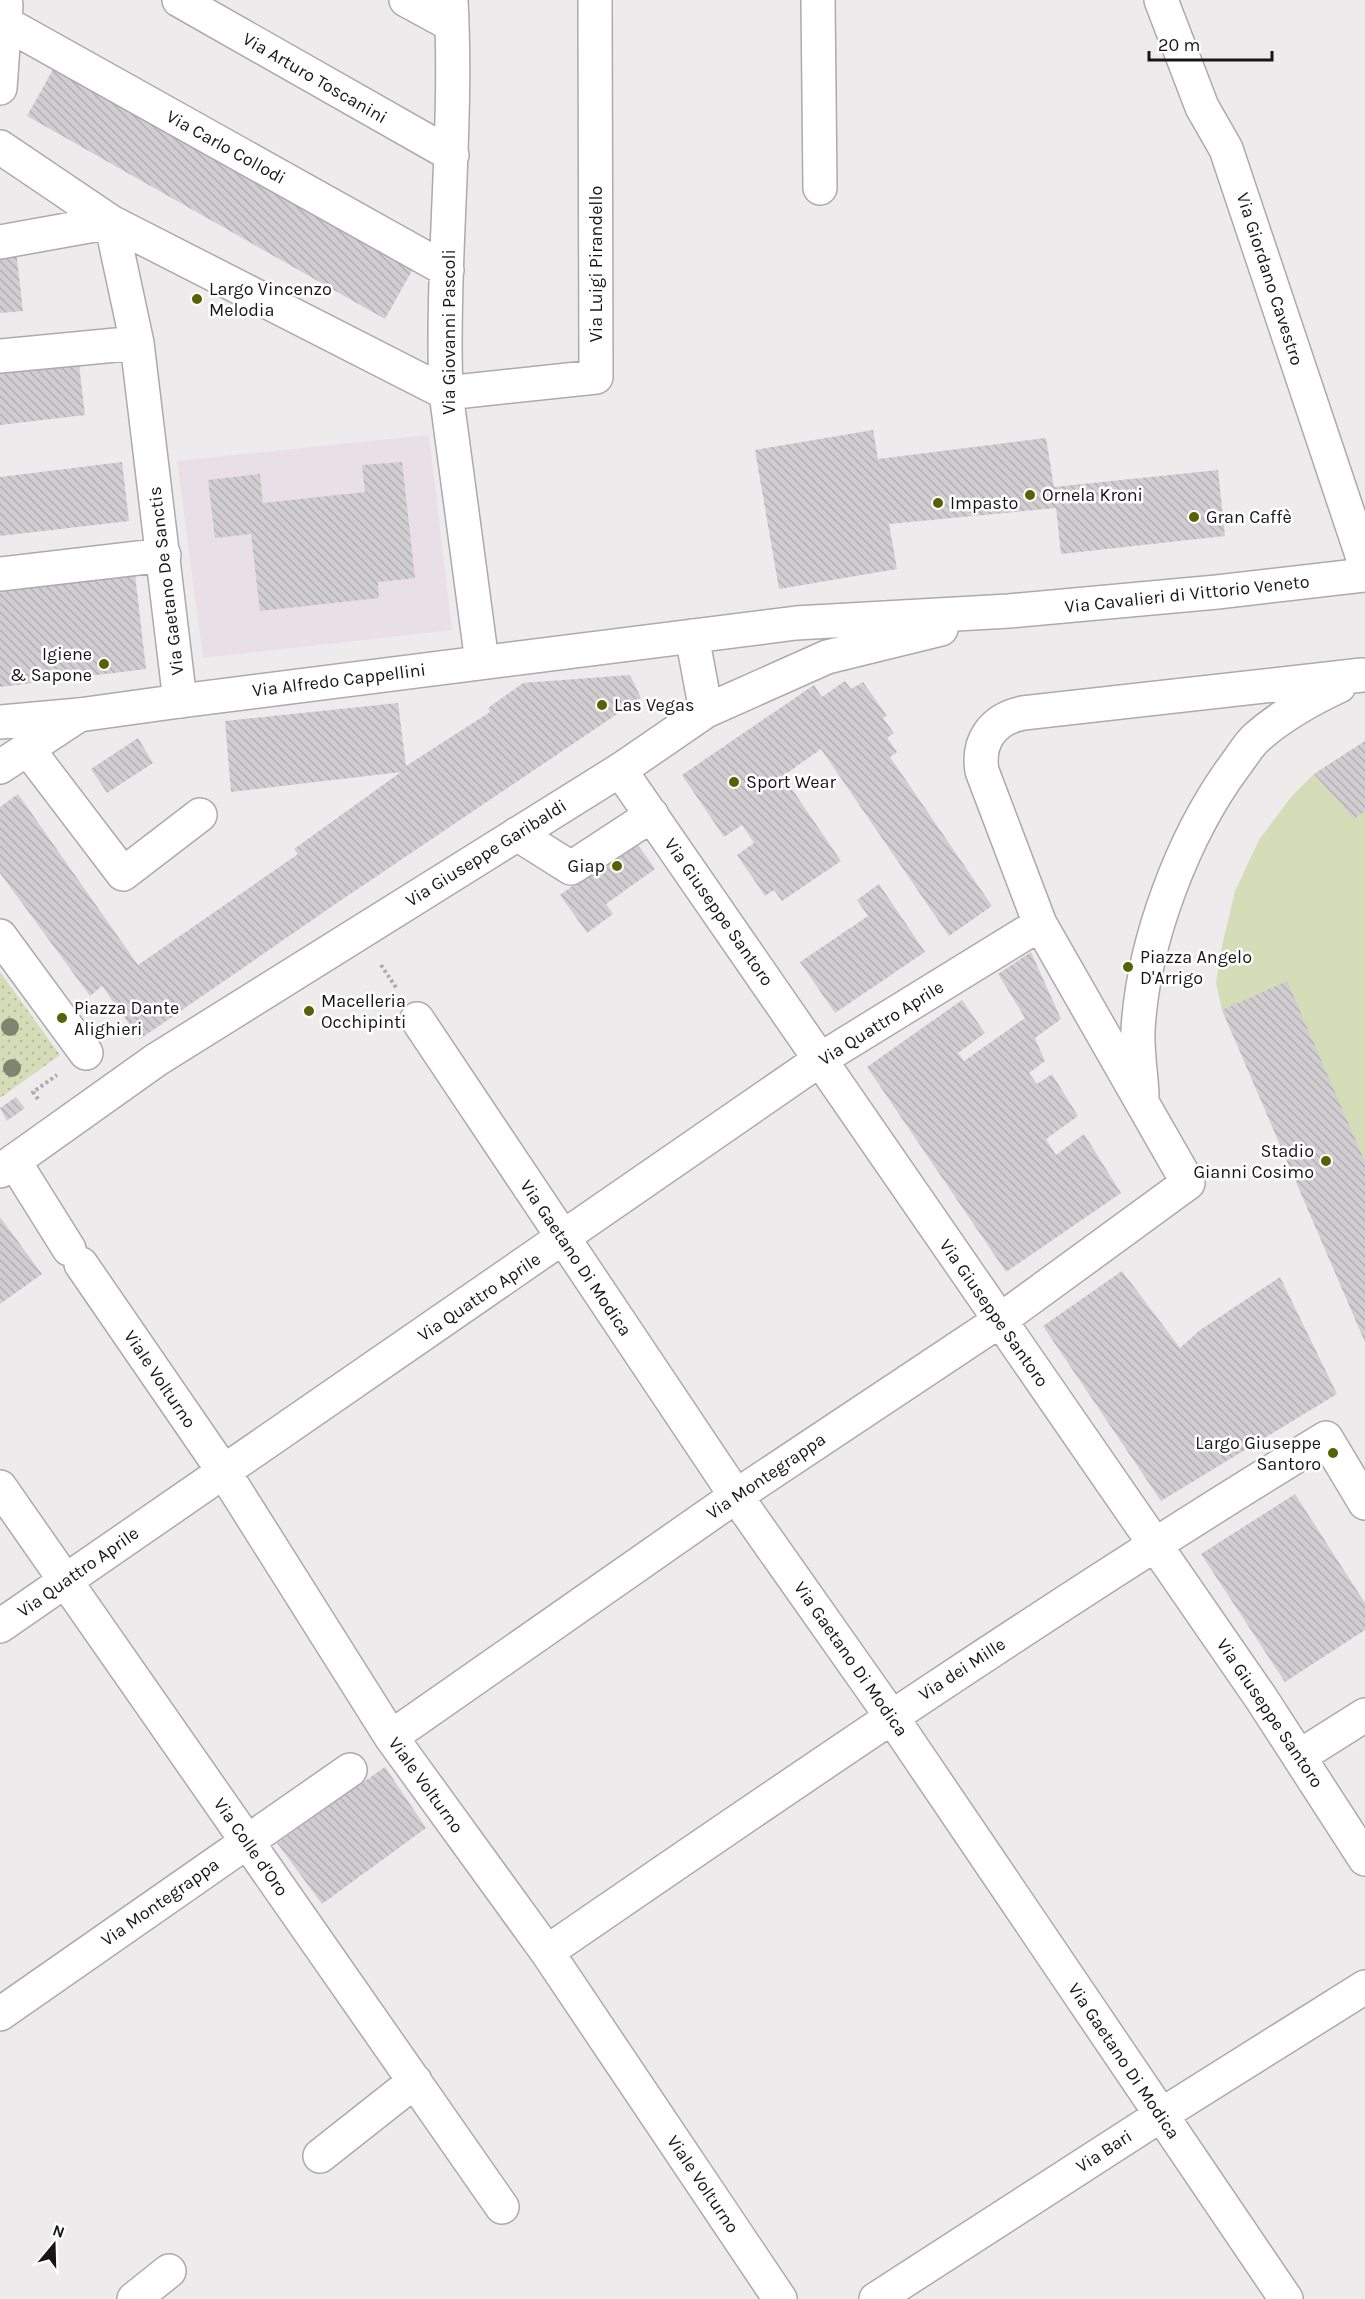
<svg xmlns="http://www.w3.org/2000/svg" width="1365" height="2299" viewBox="0 0 1365 2299" font-family="Karla,sans-serif">
	<style>
		.built { fill: #e9dfe7 }
		.green { fill: url(#green-dots) }
		.pitch { fill: #d4ddb8 }
		.building { fill: url(#building-back-hatch) }
		.lines { fill: none; stroke-linecap: round; stroke-linejoin: round }
		.minor-casing { stroke: #acaaac; stroke-width: 36 }
		.major-casing { stroke: #acaaac; stroke-width: 36 }
		.path { stroke: #adabac; stroke-width: 4; stroke-dasharray: 3 3; stroke-linecap: butt }
		.minor { stroke: #fff; stroke-width: 33 }
		.major { stroke: #fff; stroke-width: 33 }
		.tree { fill: #818471 }
		.poi-dot { fill: #556307; stroke: #fff; stroke-width: 2 }
		.labels { text-anchor: middle; dominant-baseline: central; stroke-width: 5; stroke-linejoin: round; paint-order: stroke }
		.street-label { font-size: 18px; fill: #171617; stroke: #fff }
		.poi-label { font-size: 18px; fill: #171617; stroke: #fff; text-anchor: start }
	</style>
	<defs>
		<pattern id="green-dots" width="8" height="8" patternUnits="userSpaceOnUse" patternTransform="scale(1.5)"><rect width="8" height="8" fill="#d4ddb8"/><path d="M2 2h.1M6 6h.1" fill="none" stroke="#b5bd9d" stroke-width="1.8" stroke-linecap="round"/></pattern>
		<pattern id="building-back-hatch" width="6" height="6" patternUnits="userSpaceOnUse" patternTransform="scale(1.5)"><rect width="6" height="6" fill="#d1ced1"/><path d="M-1 5l2 2M0 0l6 6M5-1l2 2" fill="none" stroke="#b3b0b3"/></pattern>
	</defs>
	<rect width="100%" height="100%" fill="#eeebed"/>
	<!-- built -->
	<path class="built" d="M429 435 452 630 203 658 177 461Z"/>
	<!-- green -->
	<path class="green" d="M0 972 60 1055 0 1098Z"/>
	<!-- pitch -->
	<path class="pitch" d="M1365 741V1342L1222 1010 1216 983 1222 946 1235 891 1259 840 1291 797 1314 774Z"/>
	<!-- building -->
	<path class="building" d="M56 64 414 267 385 319 27 116Z
		M16 250 23 311 0 313V253Z
		M78 356 85 415 0 425V365Z
		M873 430 878 459 1046 438 1054 487 1218 470 1225 536 1061 554 1056 508 889 524 897 569 779 589 755 450Z
		M122 462 129 521 0 536V477Z
		M402 462 415 578 378 582 379 598 260 611 251 534 215 538 208 480 260 474 263 503 365 492 362 465Z
		M135 574 146 669 0 687V589Z
		M630 675 641 698 334 905 140 1039 102 986 90 996 0 873V807L18 794 138 965 298 854 294 849 401 772 231 792 225 721 398 703 406 766 490 712 488 708 523 683Z
		M845 681 851 689 863 682 887 716 883 718 894 733 887 738 897 752 890 757 992 906 949 936 821 749 783 776 841 861 782 901 774 890 765 896 737 855 754 843 742 825 724 837 682 775 814 685 822 697Z
		M138 738 153 763 107 793 91 769Z
		M1365 741V811L1354 819 1314 774Z
		M618 817 655 869 606 904 613 914 587 933 560 895 592 872 575 848Z
		M879 884 925 952 835 1013 800 962 868 916 857 900Z
		M1031 952 1061 1019 1035 1038 1045 1061 1029 1073 1037 1084 1052 1074 1078 1116 1046 1139 1056 1155 1084 1134 1121 1193 1006 1272 867 1067 962 1000 985 1033 958 1053 964 1061 1025 1018 998 974Z
		M1287 981 1365 1162V1342L1222 1010Z
		M16 1097 25 1108 7 1121 0 1108Z
		M0 1217 42 1274 0 1304Z
		M1122 1271 1180 1348 1200 1330 1280 1277 1337 1394 1161 1501 1043 1326Z
		M1295 1494 1365 1603V1630L1285 1682 1201 1554Z
		M385 1767 426 1828 322 1904 277 1843Z"/>
	<g class="lines">
		<!-- minor casing -->
		<g class="minor-casing">
			<path id="minor" d="M179 0 452 155
				M406 0 452 25
				M451 0C458 131 441 262 446 393L482 662
				M818 0 820 188
				M1161 0 1202 107 1226 149 1365 564
				M5 23 447 270
				M0 88 6 5
				M0 147 111 222 446 393
				M0 242 111 222 137 343 180 701
				M0 356 137 343
				M446 393 596 377 595 0
				M0 574 164 555
				M0 722 79 715
				M27 748 123 874 200 815
				M620 770 1261 1698 1365 1859
				M517 834 571 868 652 815
				M0 936 86 1053
				M417 1019 736 1496 891 1716 1286 2299
				M1142 1094C1141 1073 1137 1051 1138 1030 1143 942 1183 835 1236 764 1242 756 1248 746 1255 739 1280 716 1309 700 1339 686
				M14 1161 69 1249
				M81 1264 224 1472 391 1737 547 1952 780 2299
				M0 1487 502 2207
				M0 1626 821 1059 1040 924
				M391 1737 736 1496 999 1321 1188 1183 1040 924 982 771C977 741 993 719 1023 713L1362 675
				M1300 1756 1365 1715
				M547 1952C803 1776 1060 1600 1326 1438L1365 1503
				M0 2014 350 1770
				M320 2156 415 2081
				M134 2299 169 2271
				M876 2299 1161 2115 1365 1987"/>
		</g>
		<!-- major casing -->
		<g class="major-casing">
			<path id="major" d="M692 636 706 711
				M0 767 79 715 180 701 796 623 1009 611 1217 592 1365 575
				M0 1171 156 1060 620 770 706 711 827 657 941 629"/>
		</g>
		<!-- path -->
		<path class="path" d="M381 965 397 989
			M38 1099 33 1092 57 1075"/>
		<!-- minor -->
		<use href="#minor" class="minor"/>
		<!-- major -->
		<use href="#major" class="major"/>
	</g>
	<!-- trees -->
	<g class="tree">
		<circle cx="10" cy="1027" r="9"/>
		<circle cx="12" cy="1068" r="9"/>
	</g>
	<!-- markers -->
	<g class="poi-dot">
		<circle cx="197" cy="299" r="6"/>
		<circle cx="1030" cy="495" r="6"/>
		<circle cx="938" cy="503" r="6"/>
		<circle cx="1194" cy="517" r="6"/>
		<circle cx="104" cy="664" r="6"/>
		<circle cx="602" cy="705" r="6"/>
		<circle cx="734" cy="782" r="6"/>
		<circle cx="617" cy="866" r="6"/>
		<circle cx="1128" cy="967" r="6"/>
		<circle cx="309" cy="1011" r="6"/>
		<circle cx="62" cy="1018" r="6"/>
		<circle cx="1326" cy="1161" r="6"/>
		<circle cx="1333" cy="1453" r="6"/>
	</g>
	<g class="labels">
		<!-- street labels -->
		<g class="street-label">
			<text transform="translate(315 78) rotate(30)">Via Arturo Toscanini</text>
			<text transform="translate(226 147) rotate(29)">Via Carlo Collodi</text>
			<text transform="translate(596 264) rotate(-90)">Via Luigi Pirandello</text>
			<text transform="translate(1270 279) rotate(72)">Via Giordano Cavestro</text>
			<text transform="translate(449 332) rotate(-90)">Via Giovanni Pascoli</text>
			<text transform="translate(166 581) rotate(-97)">Via Gaetano De Sanctis</text>
			<text transform="translate(1187 594) rotate(-6)">Via Cavalieri di Vittorio Veneto</text>
			<text transform="translate(339 680) rotate(-7)">Via Alfredo Cappellini</text>
			<text transform="translate(486 853) rotate(-32)">Via Giuseppe Garibaldi</text>
			<text transform="translate(719 912) rotate(55)">Via Giuseppe Santoro</text>
			<text transform="translate(881 1023) rotate(-32)">Via Quattro Aprile</text>
			<text transform="translate(576 1258) rotate(56)">Via Gaetano Di Modica</text>
			<text transform="translate(479 1297) rotate(-34)">Via Quattro Aprile</text>
			<text transform="translate(994 1313) rotate(55)">Via Giuseppe Santoro</text>
			<text transform="translate(160 1379) rotate(56)">Viale Volturno</text>
			<text transform="translate(766 1476) rotate(-34)">Via Montegrappa</text>
			<text transform="translate(78 1572) rotate(-35)">Via Quattro Aprile</text>
			<text transform="translate(851 1659) rotate(55)">Via Gaetano Di Modica</text>
			<text transform="translate(962 1669) rotate(-33)">Via dei Mille</text>
			<text transform="translate(1270 1713) rotate(56)">Via Giuseppe Santoro</text>
			<text transform="translate(426 1785) rotate(54)">Viale Volturno</text>
			<text transform="translate(251 1847) rotate(55)">Via Colle d'Oro</text>
			<text transform="translate(160 1902) rotate(-35)">Via Montegrappa</text>
			<text transform="translate(1124 2061) rotate(56)">Via Gaetano Di Modica</text>
			<text transform="translate(1104 2151) rotate(-33)">Via Bari</text>
			<text transform="translate(703 2184) rotate(56)">Viale Volturno</text>
		</g>
		<!-- poi labels -->
		<g class="poi-label">
			<text x="209" y="289">Largo Vincenzo<tspan x="209" dy="21">Melodia</tspan></text>
			<text x="1042" y="495">Ornela Kroni</text>
			<text x="950" y="503">Impasto</text>
			<text x="1206" y="517">Gran Caffè</text>
			<text x="92" y="654" text-anchor="end">Igiene<tspan x="92" dy="21">&amp; Sapone</tspan></text>
			<text x="614" y="705">Las Vegas</text>
			<text x="746" y="782">Sport Wear</text>
			<text x="605" y="866" text-anchor="end">Giap</text>
			<text x="1140" y="957">Piazza Angelo<tspan x="1140" dy="21">D'Arrigo</tspan></text>
			<text x="321" y="1001">Macelleria<tspan x="321" dy="21">Occhipinti</tspan></text>
			<text x="74" y="1008">Piazza Dante<tspan x="74" dy="21">Alighieri</tspan></text>
			<text x="1314" y="1151" text-anchor="end">Stadio<tspan x="1314" dy="21">Gianni Cosimo</tspan></text>
			<text x="1321" y="1443" text-anchor="end">Largo Giuseppe<tspan x="1321" dy="21">Santoro</tspan></text>
		</g>
	</g>
	<!-- north arrow -->
	<g transform="translate(54 2245) rotate(19)" stroke="#ffffff" stroke-width="4.5" paint-order="stroke">
	<path d="M0-4.5L10 22L0 15L-10 22Z" fill="#171617"/>
	<text y="-9" font-size="16" font-weight="bold" text-anchor="middle" fill="#171617">N</text>
	</g>
	<!-- scale -->
	<path d="M1149 51v9h123v-9" fill="none" stroke="#171617" stroke-width="3"/>
	<text x="1158" y="51" font-size="18" fill="#171617" stroke="#ffffff" stroke-width="4.5" paint-order="stroke">20 m</text>
</svg>
